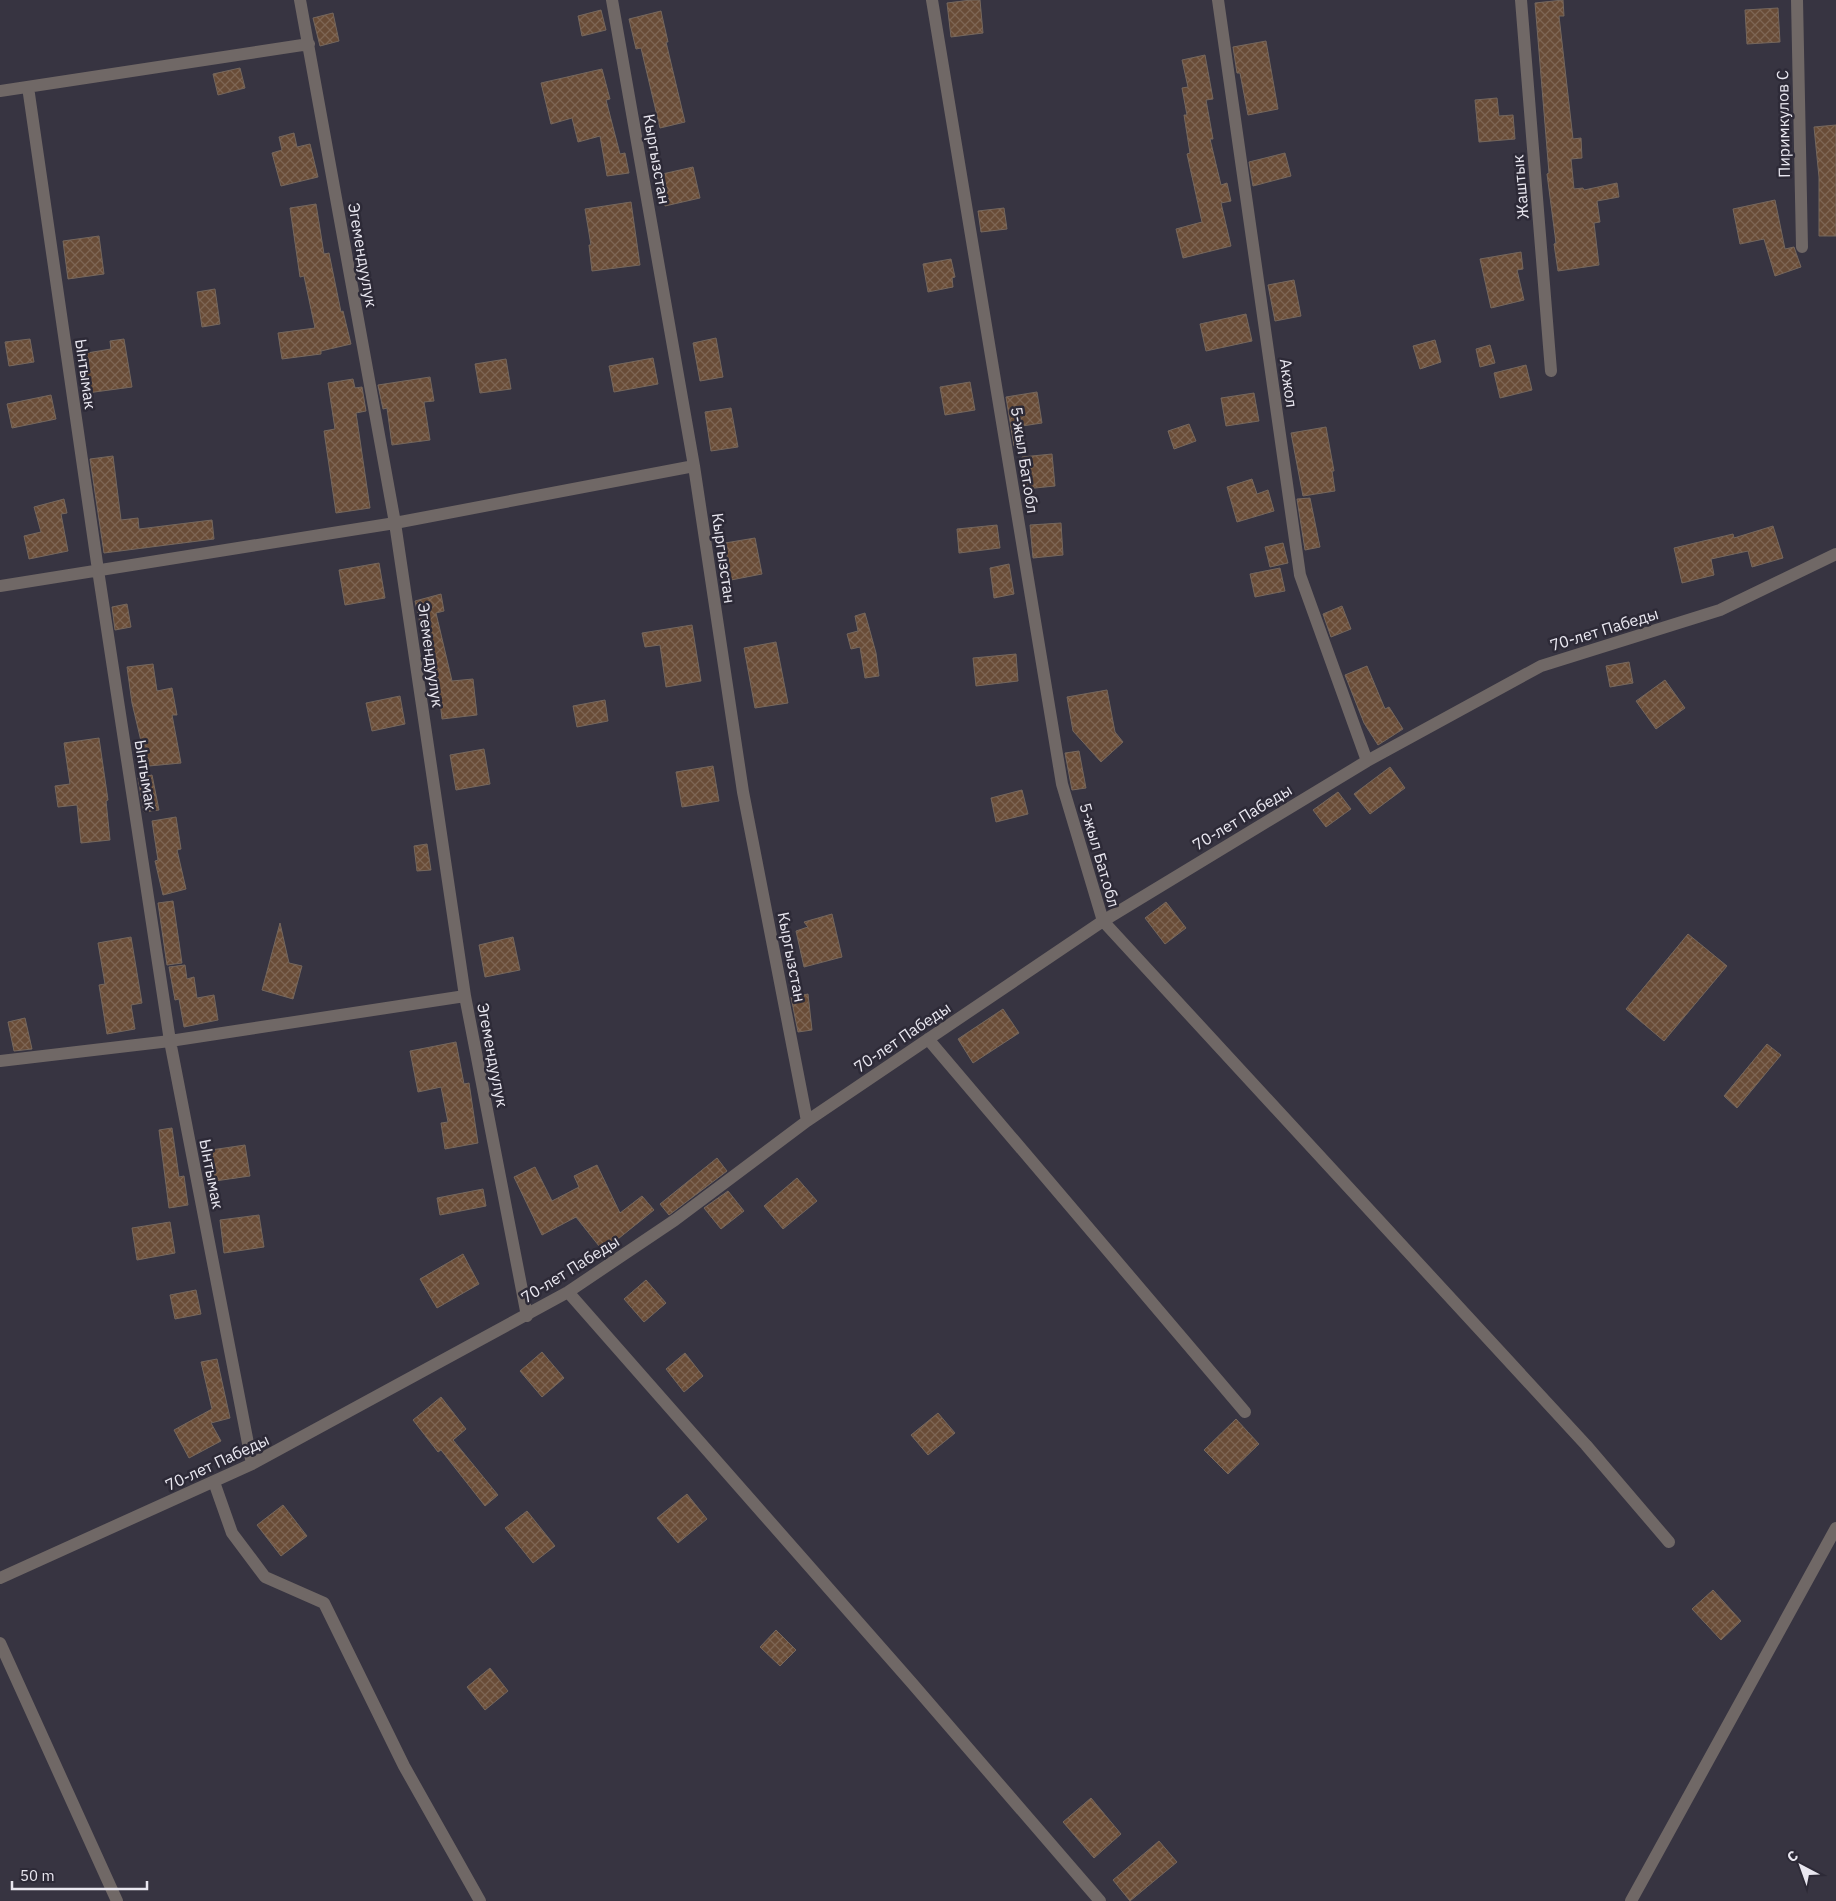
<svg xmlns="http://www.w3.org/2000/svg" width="1836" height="1901" viewBox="0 0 1836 1901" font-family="'IBM Plex Sans',sans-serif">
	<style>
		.building { fill: url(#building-cross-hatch); stroke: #75675d }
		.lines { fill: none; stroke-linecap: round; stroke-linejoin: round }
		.minor { stroke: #706866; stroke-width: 12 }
		.labels { text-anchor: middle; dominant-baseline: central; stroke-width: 5; stroke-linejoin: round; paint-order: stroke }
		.street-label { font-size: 16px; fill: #e9e7f0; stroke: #2d2a37 }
	</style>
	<defs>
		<pattern id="building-cross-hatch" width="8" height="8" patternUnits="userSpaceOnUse" patternTransform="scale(1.25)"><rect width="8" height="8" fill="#694c37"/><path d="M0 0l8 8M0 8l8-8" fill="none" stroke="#7e6654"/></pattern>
	</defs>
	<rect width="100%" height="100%" fill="#373441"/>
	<!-- building -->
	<path class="building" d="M971 0H980L983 33 951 37 947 3Z
		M1563 0 1564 16H1559L1573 139 1581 138 1582 158 1571 159 1574 189 1583 188 1584 190 1617 183 1619 197 1597 201 1600 222 1594 223 1599 265 1558 271 1554 244 1556 243 1547 174 1549 173 1535 3Z
		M1778 8 1780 42 1747 44 1745 10Z
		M601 10 606 30 582 36 578 16Z
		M661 11 668 42H666L685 122 660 128 641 48 636 49 629 19Z
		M333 13 339 41 320 46 313 18Z
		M1266 41 1278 109 1248 115 1240 73H1237L1233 47Z
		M1205 55 1213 99 1206 100 1213 139H1210L1221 185 1227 183 1231 201 1221 203 1231 246 1183 258 1176 229 1202 222 1187 154 1190 153 1184 115H1187L1182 88 1188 87 1182 60Z
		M240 68 245 88 218 95 213 74Z
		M602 69 610 99 606 100 620 154 625 153 629 173 607 176 600 136 578 142 572 118 551 124 541 83Z
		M1497 98 1499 116 1513 115 1515 139 1479 142 1475 100Z
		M1836 125V236H1819V177L1814 127Z
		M294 133 297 147 310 144 318 177 281 186 272 153 282 150 279 137Z
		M1285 153 1291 176 1253 186 1249 162Z
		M693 167 700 198 665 206 658 175Z
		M1775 200 1785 249 1794 247 1801 267 1775 276 1764 239 1740 244 1733 209Z
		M631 202 640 265 592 271 589 245H591L585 209Z
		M316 204 324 254 329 253 341 312 343 311 351 344 321 351V354L282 359 278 333 315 328 304 276 300 277 290 208Z
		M1004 208 1007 229 981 232 978 211Z
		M99 236 104 274 68 279 63 241Z
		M1521 252 1523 269 1517 270 1524 300 1491 308 1480 259Z
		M951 259 955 277 952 278 953 287 928 292 923 264Z
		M1294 280 1301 316 1275 321 1268 285Z
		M215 289 220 324 202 327 197 292Z
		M1246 314 1252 341 1206 351 1200 324Z
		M716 338 723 377 700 381 693 343Z
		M30 339 34 362 9 366 5 342Z
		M124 339 132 387 87 393 81 354 111 349 110 341Z
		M1435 340 1441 362 1420 369 1413 346Z
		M1490 345 1495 363 1480 367 1476 349Z
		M653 358 658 384 614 392 609 366Z
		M506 359 511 389 480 393 475 364Z
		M1526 365 1532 390 1500 398 1494 373Z
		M430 377 434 401 424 402 430 440 392 445 387 408 383 409 378 385Z
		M353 379 355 388 362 387 366 411 356 413 370 508 336 513 324 431 335 429 328 383Z
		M970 382 975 410 945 415 940 387Z
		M1037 392 1042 423 1022 426 1024 445 1014 446 1006 397Z
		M1254 393 1259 421 1226 426 1221 398Z
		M51 395 56 419 12 428 7 404Z
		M731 408 738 447 711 451 705 412Z
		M1189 424 1196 441 1174 449 1168 431Z
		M1326 427 1334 471H1332L1335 491 1303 496 1291 433Z
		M1052 454 1055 486 1025 489 1022 457Z
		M113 456 121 520 138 518 139 529 212 520 214 539 104 553 90 459Z
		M1252 479 1257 494 1268 490 1274 511 1237 522 1227 487Z
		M1310 498 1320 547 1305 550 1297 499Z
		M64 499 67 513 61 514 68 551 29 559 24 536 41 532 34 507Z
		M1061 523 1063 555 1033 558 1030 525Z
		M997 525 1000 548 959 553 957 529Z
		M1773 526 1783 558 1752 567 1748 551 1711 559 1714 575 1682 583 1674 548 1733 534 1734 538Z
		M755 538 762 574 731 580 725 543Z
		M1283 543 1288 563 1270 567 1265 547Z
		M379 563 385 598 345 605 339 570Z
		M1009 564 1014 594 994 598 990 568Z
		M1280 568 1285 591 1255 597 1250 574Z
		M441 594 444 611 436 613 452 681 473 679 477 715 442 719 436 665 430 667 415 601Z
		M127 604 131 627 115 630 112 607Z
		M1342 606 1351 629 1331 637 1323 614Z
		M865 613 876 653 879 676 865 678 860 647 851 649 847 634 858 631 855 616Z
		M692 625 701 681 666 687 660 645 645 647 642 633Z
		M776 642 788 703 755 708 744 648Z
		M1016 654 1018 681 976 686 973 658Z
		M1629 662 1633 683 1610 687 1606 666Z
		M153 664 157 691 172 688 177 715H172L181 763 138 767 133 743 141 741 132 703 127 667Z
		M1367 666 1385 709 1389 707 1403 729 1378 745 1364 723 1345 675Z
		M1665 680 1685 708 1656 729 1636 701Z
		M1107 690 1115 732 1123 742 1101 762 1073 731 1067 697Z
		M400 696 405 724 372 731 366 703Z
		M605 700 608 721 577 727 573 706Z
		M99 738 108 800 106 801 110 840 81 843 77 805 58 807 55 786 70 784 64 743Z
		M484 749 490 784 456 790 450 755Z
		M1079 751 1086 788 1072 790 1065 753Z
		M713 766 719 801 682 807 676 772Z
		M1390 767 1405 788 1370 814 1354 794Z
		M152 775 159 810 144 812 138 778Z
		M1022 790 1028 814 996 822 991 798Z
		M1338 792 1351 809 1326 827 1313 810Z
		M176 817 181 849 177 850 186 889 163 895 155 861 158 860 152 821Z
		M427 844 431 870 417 871 414 846Z
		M173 901 182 963 167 965 158 903Z
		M1166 902 1186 928 1165 944 1145 918Z
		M832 914 842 957 804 967 796 931 808 927 804 922Z
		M280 923 289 963 302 966 293 999 262 990Z
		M1688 934 1727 966 1664 1041 1626 1009Z
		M131 937 142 1003 131 1005 135 1029 107 1034 99 985 105 984 98 943Z
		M513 937 520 970 485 977 479 945Z
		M185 965 187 979 194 977 197 998 214 995 218 1020 184 1027 179 999 175 1000 169 967Z
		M808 994 812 1030 798 1032 791 997Z
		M1003 1009 1019 1033 973 1063 958 1039Z
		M25 1018 32 1049 14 1051 8 1022Z
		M456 1042 464 1084 469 1083 478 1143 445 1149 441 1123 448 1122 441 1087 418 1092 410 1051Z
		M1767 1044 1781 1055 1737 1108 1724 1096Z
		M172 1128 179 1177 184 1176 188 1205 169 1208 159 1130Z
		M245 1145 250 1176 215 1181 211 1150Z
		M717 1158 727 1171 669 1215 660 1204Z
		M597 1165 620 1213 642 1196 654 1210 603 1251 576 1217 542 1235 514 1177 535 1167 552 1201 579 1187 574 1176Z
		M797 1178 817 1201 783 1229 764 1206Z
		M483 1189 486 1206 440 1215 437 1198Z
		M728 1191 744 1211 721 1229 704 1208Z
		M259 1215 264 1247 224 1253 220 1220Z
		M170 1222 175 1253 137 1260 132 1228Z
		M463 1254 479 1284 437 1308 420 1279Z
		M646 1280 666 1303 644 1322 624 1299Z
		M196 1290 201 1314 175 1319 170 1295Z
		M542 1352 564 1378 542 1397 520 1371Z
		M685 1353 703 1376 684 1392 666 1369Z
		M217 1359 230 1418 211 1423 221 1441 189 1458 174 1430 212 1409 201 1362Z
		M441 1397 466 1429 453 1440 498 1495 485 1506 441 1450 438 1452 413 1420Z
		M938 1413 955 1433 928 1455 911 1435Z
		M1236 1419 1259 1444 1228 1474 1204 1450Z
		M687 1494 707 1519 678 1543 657 1518Z
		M283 1505 307 1536 281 1556 257 1525Z
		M527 1511 555 1546 533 1563 505 1528Z
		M1713 1590 1741 1621 1721 1640 1692 1609Z
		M776 1630 796 1650 780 1666 760 1647Z
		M490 1668 508 1691 485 1710 467 1687Z
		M1091 1798 1121 1834 1094 1858 1063 1822Z
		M1159 1841 1177 1862 1130 1901 1113 1880Z"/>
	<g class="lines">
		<!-- minor -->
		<path class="minor" d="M300 0 395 523 465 996 527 1316
			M612 0 694 466 743 792 807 1121
			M932 0 1062 784 1103 921 1586 1445 1669 1542
			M1218 0 1300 575 1367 761
			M1521 0 1551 371
			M1797 0 1802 247
			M28 87 98 570 170 1041 252 1464
			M0 91 309 44
			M0 586 395 523 694 466
			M928 1039 1245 1412
			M0 1061 170 1041 465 996
			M568 1292 911 1682 1100 1901
			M214 1482 232 1533 265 1577 324 1603 404 1766 480 1901
			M0 1578 252 1464 568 1292 675 1220 807 1121 1103 921 1367 761 1541 666 1720 610 1836 554
			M0 1643 117 1901
			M1631 1901 1836 1528"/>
	</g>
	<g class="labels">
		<!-- street labels -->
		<g class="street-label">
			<text transform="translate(1783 124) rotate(-91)">Пиримкулов С</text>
			<text transform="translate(657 159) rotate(80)">Кыргызстан</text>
			<text transform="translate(1520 187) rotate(-95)">Жаштык</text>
			<text transform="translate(363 255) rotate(80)">Эгемендуулук</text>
			<text transform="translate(86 374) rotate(82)">Ынтымак</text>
			<text transform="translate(1289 383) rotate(82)">Акжол</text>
			<text transform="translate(1025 460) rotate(81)">5-жыл Бат.обл</text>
			<text transform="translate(724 558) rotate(82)">Кыргызстан</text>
			<text transform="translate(1604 629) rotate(-17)">70-лет Пабеды</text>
			<text transform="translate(431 655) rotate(82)">Эгемендуулук</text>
			<text transform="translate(146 775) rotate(81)">Ынтымак</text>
			<text transform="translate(1242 817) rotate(-31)">70-лет Пабеды</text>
			<text transform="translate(1100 855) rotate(74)">5-жыл Бат.обл</text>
			<text transform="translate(792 957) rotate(79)">Кыргызстан</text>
			<text transform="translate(902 1037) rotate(-34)">70-лет Пабеды</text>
			<text transform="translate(493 1055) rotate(79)">Эгемендуулук</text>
			<text transform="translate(212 1174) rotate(79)">Ынтымак</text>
			<text transform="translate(570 1269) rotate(-32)">70-лет Пабеды</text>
			<text transform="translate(217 1462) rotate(-25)">70-лет Пабеды</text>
		</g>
	</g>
	<!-- north arrow -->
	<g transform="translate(1801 1866) rotate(319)" stroke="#2d2a37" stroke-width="4" paint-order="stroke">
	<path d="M0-4L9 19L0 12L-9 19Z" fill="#e9e7f0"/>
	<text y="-8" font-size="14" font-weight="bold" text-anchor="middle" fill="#e9e7f0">С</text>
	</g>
	<!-- scale -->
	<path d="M12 1881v8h135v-8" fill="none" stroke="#e9e7f0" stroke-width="2.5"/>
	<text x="20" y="1881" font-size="15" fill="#e9e7f0" stroke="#2d2a37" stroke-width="4" paint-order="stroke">50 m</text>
</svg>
